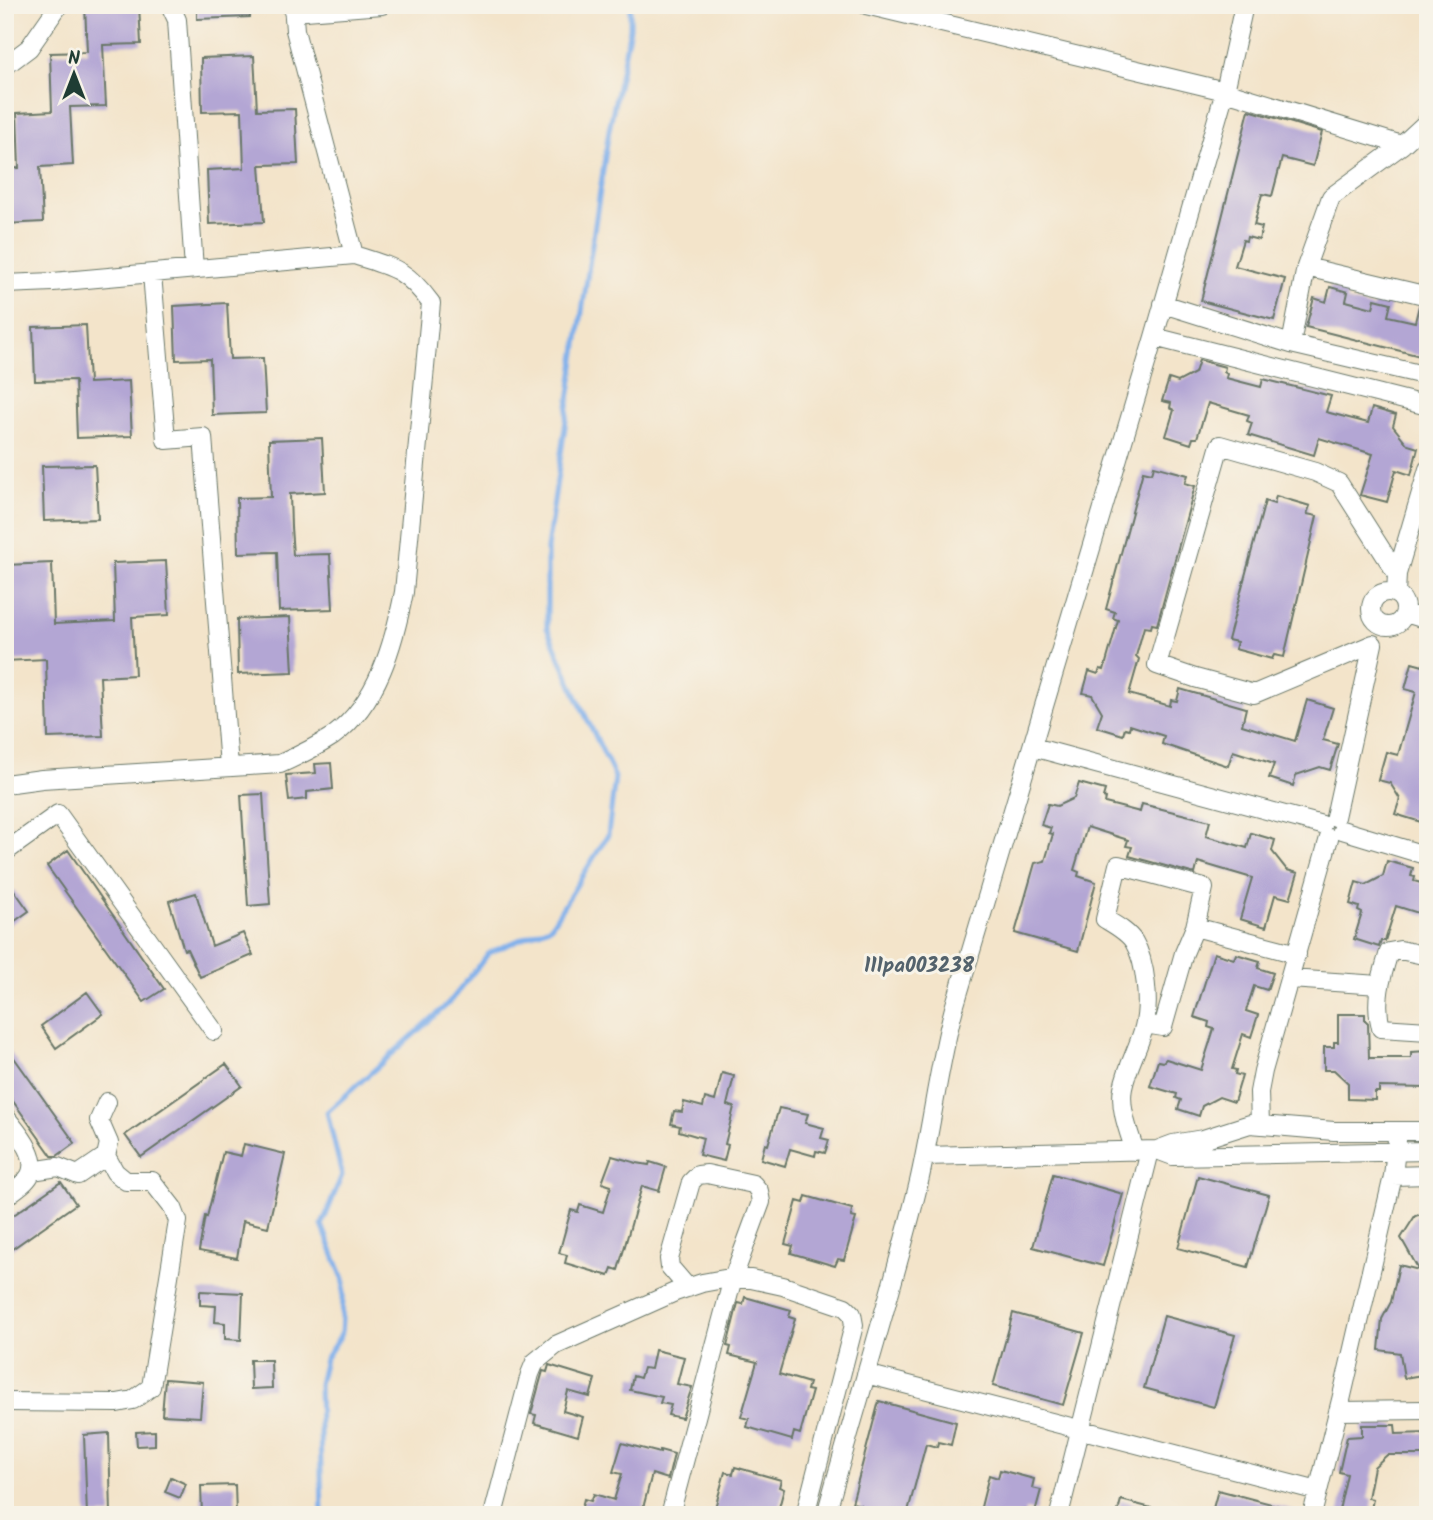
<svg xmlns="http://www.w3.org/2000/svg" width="1433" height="1520" viewBox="0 0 1433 1520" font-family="Kalam,sans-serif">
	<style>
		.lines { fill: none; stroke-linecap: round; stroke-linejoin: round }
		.stream { stroke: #80b0eb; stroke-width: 5 }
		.building { fill: #b3a6d4 }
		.minor-casing { stroke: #697768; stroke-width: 20 }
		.minor { stroke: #fff; stroke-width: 18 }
		.labels { text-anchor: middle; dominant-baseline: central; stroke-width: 6; stroke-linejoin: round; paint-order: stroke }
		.quarter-label { font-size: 21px; font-weight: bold; fill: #53626c; stroke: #f7f3e8 }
	</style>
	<rect width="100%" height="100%" fill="#f7f3e8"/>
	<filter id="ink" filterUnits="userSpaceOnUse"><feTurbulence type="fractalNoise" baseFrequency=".0143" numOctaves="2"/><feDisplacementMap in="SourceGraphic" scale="14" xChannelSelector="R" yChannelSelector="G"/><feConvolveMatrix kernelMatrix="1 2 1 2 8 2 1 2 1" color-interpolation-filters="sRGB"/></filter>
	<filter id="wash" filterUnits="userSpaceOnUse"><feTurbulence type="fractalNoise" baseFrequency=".00686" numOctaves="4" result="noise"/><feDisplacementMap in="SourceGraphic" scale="28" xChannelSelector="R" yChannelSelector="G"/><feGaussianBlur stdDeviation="1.57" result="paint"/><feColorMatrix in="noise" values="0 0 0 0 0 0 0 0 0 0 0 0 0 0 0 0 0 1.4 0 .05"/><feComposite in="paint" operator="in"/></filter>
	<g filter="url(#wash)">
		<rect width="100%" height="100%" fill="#f3e4ca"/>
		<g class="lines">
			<!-- stream -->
			<path class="stream" d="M322 1515 319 1384 325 1359 341 1335 344 1281 322 1225 342 1175 327 1112 448 1004 489 953 551 926 608 835 615 777 578 700 547 628V548L609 130 630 28V5"/>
		</g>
		<g id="blocks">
			<!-- building -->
			<path class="building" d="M85 5H139L141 44 103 45 106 106 70 107 73 165 40 167 43 222 5 224V169L19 168 17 113 52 111 50 53 87 52Z
				M197 5H249L250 17 197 19Z
				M254 56 257 110 295 109 298 164 260 165 264 222 209 224 207 170 244 168 242 111 202 112 201 58Z
				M1249 110 1322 132 1313 166 1282 158 1272 196 1262 194 1254 225 1262 227 1259 240 1247 237 1246 241 1243 240 1235 266 1285 279 1274 320 1201 301Z
				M1330 287 1348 292 1346 301 1373 308 1375 299 1391 303 1388 316 1415 322 1419 306 1428 307V358L1306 327 1314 298 1326 302Z
				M227 303 230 359 263 358 266 413 212 415 210 359 176 360 174 306Z
				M86 325 89 383 129 381 132 436 77 438 75 380 35 381 33 327Z
				M1199 360 1225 367 1224 372 1227 374 1226 378 1261 387 1263 379 1331 396 1326 412 1368 423 1372 408 1396 415 1393 426 1408 445 1418 448 1411 475 1396 470 1387 502 1360 495 1373 454 1319 438 1314 455 1248 435 1252 423 1247 421 1249 415 1208 403 1197 438H1193L1191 444 1166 436 1174 410 1170 408 1171 403 1162 401 1169 379 1178 382 1195 373Z
				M322 438 325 492 290 494 291 527 293 555 330 554 333 609 279 611 277 552 238 553 237 498 271 497 269 440Z
				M95 465 98 519 44 521 42 466Z
				M1154 466 1188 475 1185 483 1195 486 1157 625 1152 624 1151 628 1144 627 1136 656 1139 659 1129 694 1170 706 1171 700 1177 701 1180 689 1246 708 1242 725 1295 741 1307 700 1333 708 1323 740 1338 744 1330 770 1320 767 1296 775 1293 786 1269 778 1274 764 1233 751 1228 766 1162 744 1164 736 1130 725 1129 729 1125 728 1123 735 1097 727 1102 712 1092 695 1083 693 1089 671 1098 674 1100 669 1104 670 1118 620 1113 618 1115 612 1106 609 1143 471 1152 473Z
				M1276 496 1310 506 1307 514 1317 516 1284 657 1274 655 1272 659 1235 649 1237 642 1228 640 1265 501 1274 504Z
				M166 561 169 615 132 617 135 675 100 677 103 736 48 738 46 659 5 661V565L52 563 54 624 115 621 113 563Z
				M290 617 293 672 238 674 237 619Z
				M1412 663 1423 666 1424 663 1428 664V765L1424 779 1428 780V816L1424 815 1421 822 1395 814 1400 799 1390 783 1378 780 1386 752 1398 755 1416 692 1405 689Z
				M331 763 333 789 307 792V799L289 801 286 775 316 773 315 764Z
				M1079 783 1105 790 1103 797 1106 798 1105 803 1140 812 1142 804 1210 821 1206 836 1247 848 1251 833 1275 840 1272 851 1287 870 1298 873 1290 899 1275 895 1266 927 1240 919 1252 878 1198 862 1195 874 1129 856 1132 847 1126 846 1128 840 1087 827 1074 870 1079 872 1078 876 1096 882 1078 951 1015 933 1035 863 1045 861 1053 834 1049 833 1051 828 1041 825 1048 804 1057 806 1074 798Z
				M263 794 270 904 248 906 241 795Z
				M68 850 164 989 144 1002 47 866Z
				M1387 861 1413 868 1411 876 1415 877 1414 881 1428 885V916L1396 906 1385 941H1381L1379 947 1354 939 1362 913 1358 911 1359 907 1350 904 1356 882 1366 885 1383 876Z
				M14 890 29 911 5 928V896Z
				M196 893 212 946 243 933 253 955 200 977 187 949 184 950 169 901Z
				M1214 953 1234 959 1236 954 1260 961 1258 968 1273 973 1267 990 1254 986 1246 1011 1258 1015 1251 1037 1243 1034 1232 1069 1236 1070 1235 1074 1242 1076 1234 1102 1219 1097 1202 1106 1199 1116 1178 1109 1181 1100 1176 1098 1177 1094 1150 1086 1158 1061 1163 1062 1166 1059 1201 1070 1214 1029 1208 1027 1209 1022 1194 1017Z
				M87 992 103 1014 56 1048 41 1026Z
				M1338 1014H1365V1020L1368 1023 1369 1058H1411V1052L1428 1051V1088L1379 1087V1092H1375V1100L1348 1099V1083L1334 1070H1324V1047H1334V1042H1338Z
				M5 1045 75 1143 57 1156H52L5 1090Z
				M226 1064 242 1086 141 1157 125 1135Z
				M722 1073 734 1076 727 1105 734 1107 725 1144 728 1145 724 1161 699 1155 703 1138 679 1131 680 1126 671 1124 674 1111 682 1112 684 1102 703 1107 705 1098 715 1101Z
				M779 1108 808 1114 805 1123 824 1128 821 1138 829 1140 825 1153 816 1151 815 1156 790 1149 785 1166 761 1159 765 1144 768 1145Z
				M244 1144 285 1154 268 1227 243 1221 237 1258 199 1251 205 1216 207 1217 223 1152 241 1156Z
				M612 1156 637 1163 649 1165 650 1162 666 1167 659 1191 642 1186 618 1270 612 1268 609 1276 565 1263 567 1255 559 1253 571 1210 578 1212 580 1205 603 1212 611 1186 602 1183Z
				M1053 1174 1123 1194 1103 1266 1033 1247Z
				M1198 1176 1269 1195 1248 1267 1178 1248Z
				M61 1182 76 1204 5 1254V1221Z
				M806 1196 852 1209 851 1217 856 1218 844 1260 838 1259 835 1266 791 1253 793 1246 785 1244 797 1201 804 1203Z
				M1428 1212V1288L1422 1338 1428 1339V1374L1404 1378 1400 1353 1379 1350 1382 1319 1391 1302 1399 1265 1419 1270 1401 1238 1415 1216Z
				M200 1291 243 1293 241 1340 225 1339V1323L215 1322 216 1306 200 1305Z
				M745 1297 791 1310 789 1317 795 1319 779 1374 809 1383 807 1390 812 1391 800 1434 794 1432 792 1440 747 1427 749 1419 741 1417 757 1362 729 1355 731 1347 727 1346 738 1303 743 1304Z
				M1013 1313 1084 1333 1063 1405 993 1386Z
				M1164 1316 1235 1335 1214 1407 1144 1388Z
				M655 1350 684 1357 677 1384 692 1387 682 1418 668 1415 671 1405 660 1403 662 1397 630 1390 633 1376 640 1378 643 1368 651 1369Z
				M250 1360H271L272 1388 251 1389Z
				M549 1365 595 1379 590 1397 568 1391 563 1411 583 1417 578 1436 534 1423 536 1415 531 1414 541 1378 543 1371 547 1372Z
				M165 1379 203 1382 200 1417 162 1415Z
				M879 1401 956 1422 951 1445 938 1442 937 1447 926 1444 907 1515H858L861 1505 852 1503Z
				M1362 1425H1395L1396 1434 1428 1433V1455H1387L1374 1467 1368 1498 1373 1499 1370 1515H1338L1347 1474 1339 1472 1347 1437 1362 1436Z
				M155 1431V1445L137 1446 136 1432Z
				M109 1433 111 1515H87L84 1435Z
				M622 1443 660 1453V1450L674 1454 668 1479 652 1474 643 1508 651 1511 650 1515H580L584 1499 591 1501 594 1494 614 1500 622 1474 613 1472Z
				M735 1467 781 1480 779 1487 784 1489 777 1515H713L725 1472 733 1474Z
				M1000 1470 1034 1479 1032 1488 1041 1490 1035 1512 1026 1510 1025 1515H979L989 1475 998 1478Z
				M171 1477 186 1484 180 1498 165 1492Z
				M235 1485 236 1515H202L201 1486Z
				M1218 1490 1294 1510 1293 1515H1221L1212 1512Z
				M1121 1500 1159 1510V1515H1117Z"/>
		</g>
	</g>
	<g filter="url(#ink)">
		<use href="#blocks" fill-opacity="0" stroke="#697768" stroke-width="2"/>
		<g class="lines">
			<!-- minor casing -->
			<g class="minor-casing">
				<path id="minor" d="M170 5 177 20 194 269
					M293 5 295 30 354 255
					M866 5 1225 91 1402 145
					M293 12 382 5
					M5 66 29 48 59 5
					M1428 121 1402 145 1331 197 1306 267 1428 296
					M152 274 166 440 203 437 229 766
					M5 284 53 282 354 255C394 268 405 268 431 303L404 592C394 643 378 703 333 736 316 747 298 756 280 764L42 779 5 784
					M1163 304 1291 344 1428 376
					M1154 337 1428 406
					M1291 344 1306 267
					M1371 609a17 17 0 1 1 34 0a17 17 0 1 1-34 0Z
					M1396 594 1397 574 1428 469
					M1405 613 1428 620
					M1033 747 1322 825
					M1335 817 1373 644 1254 694 1195 678 1157 665 1220 445 1315 472 1339 483 1397 574
					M1342 830 1428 856
					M5 852 58 814 214 1031
					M1428 956 1400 950 1389 952C1381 978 1374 1001 1381 1028L1428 1031
					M1290 979 1379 985
					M1145 1024 1163 1027 1184 953 1195 927
					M5 1116C16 1131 40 1155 30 1175 26 1183 13 1191 5 1197
					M1260 1124 1259 1092 1263 1071 1329 838
					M1157 1150 1173 1156 1428 1151
					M1135 1151C1129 1132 1119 1108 1123 1088 1127 1067 1139 1047 1144 1027 1150 1004 1146 962 1134 942 1128 932 1115 925 1105 919L1118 865 1204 888 1195 927 1297 954
					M925 1156 1157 1150 1173 1144 1203 1139 1250 1124 1334 1131H1428
					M32 1171 58 1167 78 1175 106 1156 109 1143 99 1120 107 1102
					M1393 1176 1428 1175
					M866 1374 1318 1491
					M5 1402 117 1403 133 1400 151 1387 178 1221 173 1208 152 1181H126L115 1172 106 1156
					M1338 1411 1428 1410
					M493 1515 530 1374 535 1362 556 1345 675 1292 702 1283 724 1279H751L783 1286 845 1307 852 1314 854 1325 805 1515
					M670 1515 733 1278 761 1202 759 1191 753 1184 707 1174 698 1175 691 1182 669 1259 670 1267 688 1288
					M826 1515C856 1405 891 1296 918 1186 932 1127 938 1067 954 1008L1154 337 1225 91 1244 5
					M1059 1515 1150 1151
					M1312 1515 1341 1400 1393 1176 1398 1131"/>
			</g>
			<!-- minor -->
			<use href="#minor" class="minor"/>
		</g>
	</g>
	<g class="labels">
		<!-- quarter labels -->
		<g class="quarter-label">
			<text x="919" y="966">111pa003238</text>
		</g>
	</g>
	<!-- margin -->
	<rect width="1433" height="1520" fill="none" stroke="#f7f3e8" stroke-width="28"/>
	<!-- north arrow -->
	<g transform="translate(74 74)" stroke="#f7f3e8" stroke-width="5" paint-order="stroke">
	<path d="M0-5L12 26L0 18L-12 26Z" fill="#1f3d34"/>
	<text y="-10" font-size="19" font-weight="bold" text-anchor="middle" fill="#1f3d34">N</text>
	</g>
</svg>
